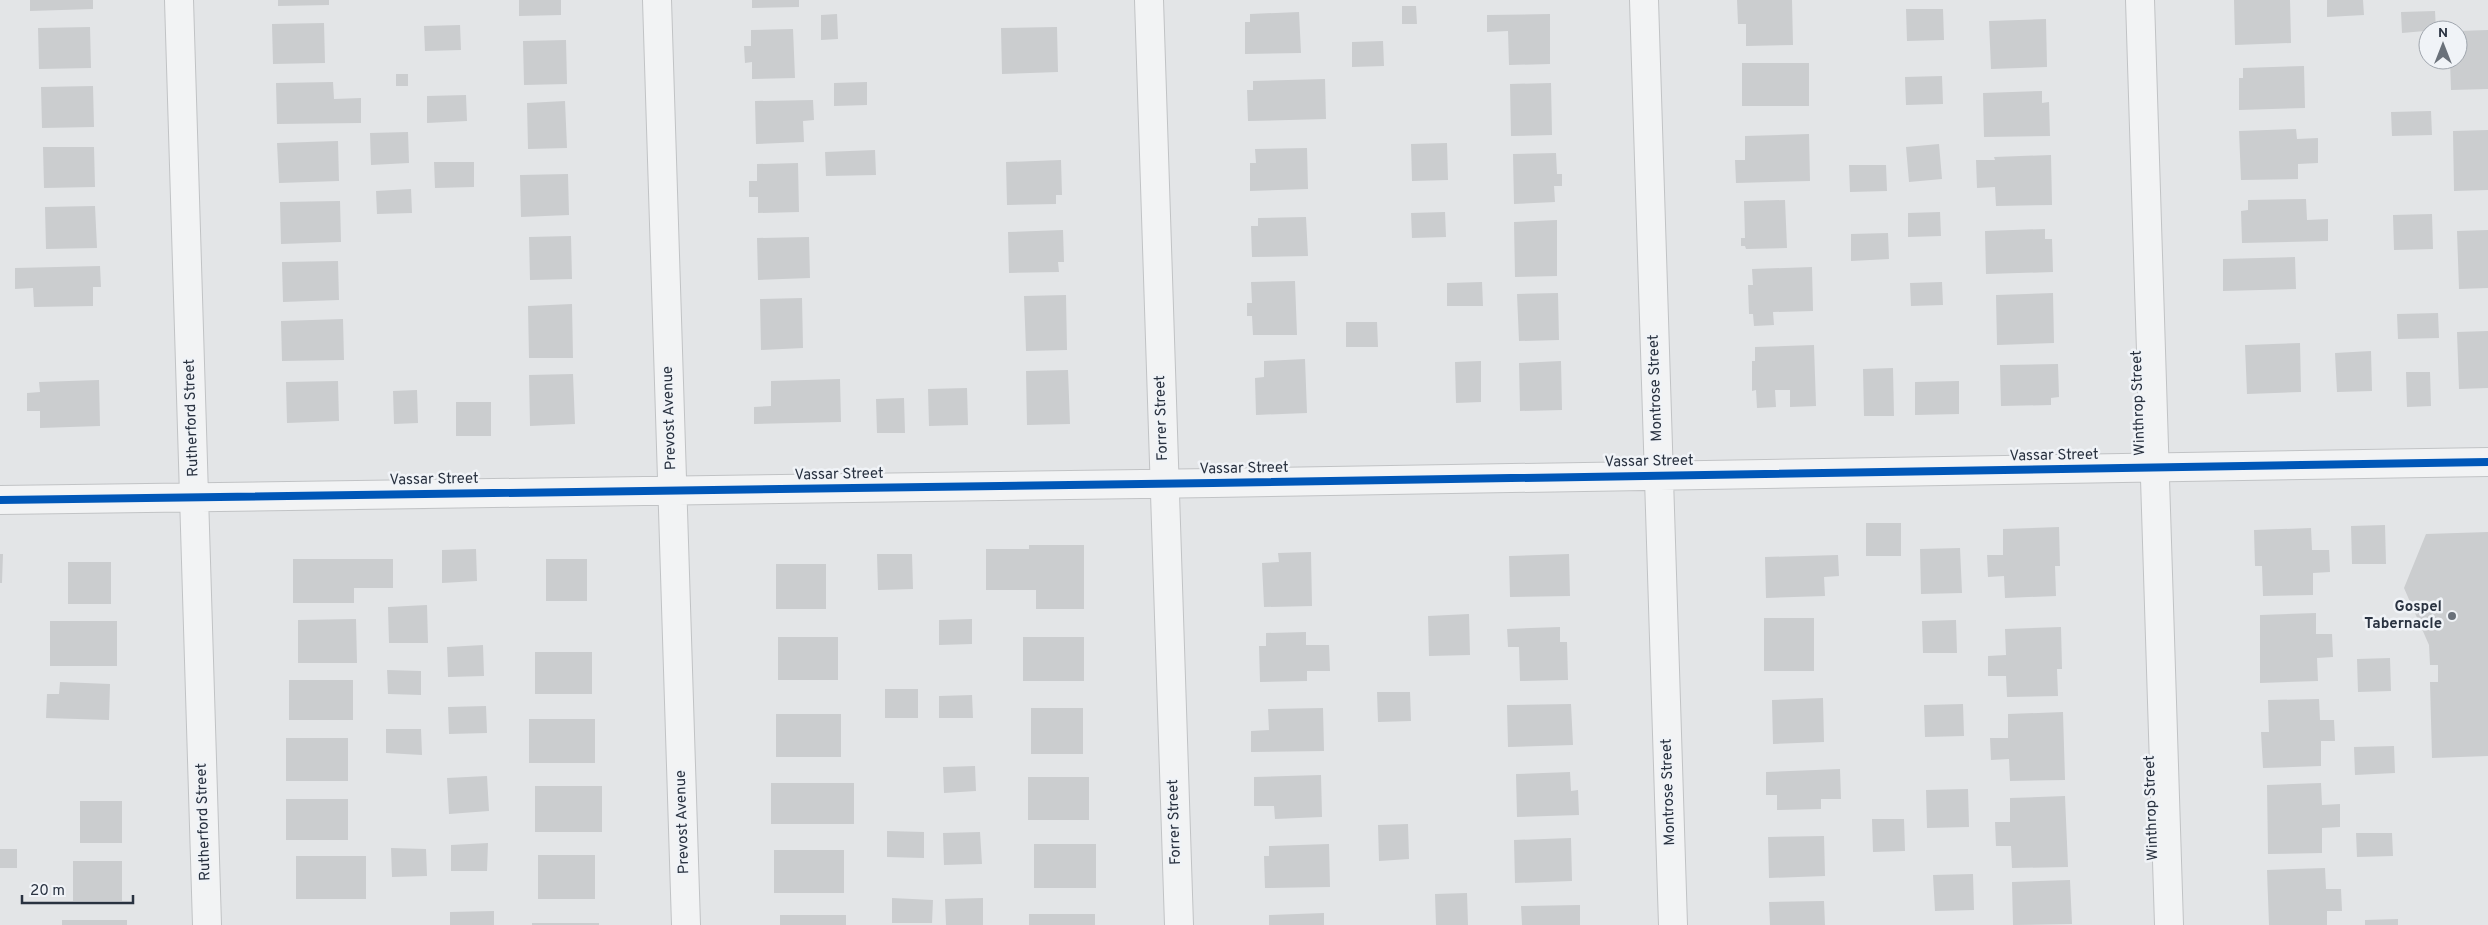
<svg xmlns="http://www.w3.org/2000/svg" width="2488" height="925" viewBox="0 0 2488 925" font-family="Overpass,sans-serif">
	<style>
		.building { fill: #cbcdcf }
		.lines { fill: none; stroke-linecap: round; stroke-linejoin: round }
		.minor-casing { stroke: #c1c3c5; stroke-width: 30 }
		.minor { stroke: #f2f3f4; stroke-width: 28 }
		.cycleway-casing { stroke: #f0f3f7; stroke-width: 11 }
		.cycleway { stroke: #0057b8; stroke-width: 8 }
		.poi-dot { fill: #6a717a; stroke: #f0f3f7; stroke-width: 2 }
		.labels { text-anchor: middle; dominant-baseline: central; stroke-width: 5; stroke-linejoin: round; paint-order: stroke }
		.street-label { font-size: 15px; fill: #293240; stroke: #f0f3f7 }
		.poi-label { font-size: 15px; font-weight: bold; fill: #293240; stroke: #f0f3f7; text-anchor: end }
	</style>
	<rect width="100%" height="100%" fill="#e3e5e7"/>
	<!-- building -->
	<path class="building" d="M30 0H93V9L30 11Z
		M278 0H329V5L278 6Z
		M519 0H561V15L519 16Z
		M752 0H799V7L752 8Z
		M1737 0H1792L1793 45 1746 46V24H1738Z
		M2234 0H2290L2291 43 2235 45Z
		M2327 0H2363L2364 15 2327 17Z
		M1402 6H1416L1417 24H1402Z
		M1906 9H1943L1944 40 1907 41Z
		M2435 11 2436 30 2402 33 2401 12Z
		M1299 12 1301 53 1245 54V22H1250V14Z
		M837 14 838 39 821 40V15Z
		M1550 14V64L1509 65 1508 31 1487 32V15Z
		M2046 19 2047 67 1991 69 1989 21Z
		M324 23 325 63 273 64 272 24Z
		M460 25 461 50 425 51 424 26Z
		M90 27 91 68 39 69 38 28Z
		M1057 27 1058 72 1002 74 1001 28Z
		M793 29 795 78 752 79V62L745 63 744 46H751V30Z
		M2488 30V89L2451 90 2450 60H2458V31Z
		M566 40 567 84 524 85 523 41Z
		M1383 41 1384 66 1352 67V42Z
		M1742 63H1809V106H1742Z
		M2304 66 2305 108 2239 110V78H2243V68Z
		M396 74H408V86H396Z
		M1942 76 1943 104 1906 105 1905 77Z
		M1325 79 1326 119 1248 121 1247 90H1253V81Z
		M333 82 334 99 361 98V123L277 124 276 83Z
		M867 82V105L834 106V83Z
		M1551 83 1552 135 1511 136 1510 84Z
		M93 86 94 127 42 128 41 87Z
		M2042 91V103L2049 102 2050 136 1984 137 1983 93Z
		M466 95 467 121 427 123V96Z
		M813 100 814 120 803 121 804 142 756 144 755 101Z
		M565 101 567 148 528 149 527 103Z
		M2431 111 2432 135 2392 136 2391 112Z
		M2296 129 2297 139 2318 138V163L2298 164V179L2241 180 2239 131Z
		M2488 130V190L2454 191 2453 131Z
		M408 132 409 163 371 165 370 133Z
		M1809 134 1810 181 1736 183 1735 160H1745V136Z
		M338 141 339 181 279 183 277 143Z
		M1447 143 1448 180 1412 181 1411 144Z
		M1939 144 1942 179 1909 182 1906 147Z
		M43 147H94L95 187 44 188Z
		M1307 148 1308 189 1250 191V163H1256L1255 149Z
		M875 150 876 175 826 176 825 152Z
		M1556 153 1557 174H1562V186H1554L1555 202 1514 204 1513 154Z
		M2051 155 2052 205 1996 206 1995 187 1977 188 1976 160H1995L1994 157Z
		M1061 160 1062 195H1056V204L1007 205 1006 162Z
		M434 162H474V187L435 188Z
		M798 163 799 212 758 213V197H749V181H757V164Z
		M1849 165H1886L1887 191 1850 192Z
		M568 174 569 215 521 217 520 175Z
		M411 189 412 213 377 214 376 191Z
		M2306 199 2307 220 2328 219V241L2242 243 2241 211 2248 210V200Z
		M1785 200 1787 248 1746 249 1745 246H1741V238H1745L1744 201Z
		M340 201 341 242 281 244 280 202Z
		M95 206 97 248 46 249 45 207Z
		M1445 212 1446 237 1412 238 1411 213Z
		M1940 212 1941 236 1908 237V213Z
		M2432 214 2433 249 2394 250 2393 215Z
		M1306 217 1308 256 1252 257 1251 226H1258V218Z
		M1557 220V276L1515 277 1514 222Z
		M2045 229V239H2052L2053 272 1986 274 1985 231Z
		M1063 230 1064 262H1058L1059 272 1009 273 1008 232Z
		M2488 230V288L2459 289 2457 231Z
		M1888 233 1889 259 1851 261V234Z
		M571 236 572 279 530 280 529 237Z
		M809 237 810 278 758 280 757 238Z
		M2295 257 2296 289 2223 291V259Z
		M338 261 339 300 283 302 282 262Z
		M100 266 101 287H93V306L34 307 33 288 15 289V268Z
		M1812 267 1813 311 1773 312 1774 325 1754 326 1753 314H1749L1748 285H1753L1752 269Z
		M1295 281 1297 335H1253L1252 316H1247V303H1252L1251 282Z
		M1482 282 1483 306H1447V283Z
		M1942 282 1943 305 1911 306 1910 283Z
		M1558 293 1559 340 1519 341 1517 294Z
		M2053 293 2054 343 1997 345 1996 295Z
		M1066 295 1067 350 1026 351 1024 296Z
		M802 298 803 348 761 350 760 299Z
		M572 304 573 358H529L528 306Z
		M2438 313 2439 338 2398 339 2397 314Z
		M343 319 344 360 282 361 281 321Z
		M1346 322H1377L1378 347H1346Z
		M2488 331V388L2459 389 2457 332Z
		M2300 343 2301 392 2247 394 2245 345Z
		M1814 345 1816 406 1790 407V390H1775L1776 407 1757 408 1756 390 1752 391V361H1755V347Z
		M2371 351 2372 391 2337 392 2335 353Z
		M1305 359 1307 413 1256 415 1255 378 1264 377V361Z
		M1481 361V402L1456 403 1455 362Z
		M1561 361 1562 410 1520 411 1519 363Z
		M2058 364 2059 397 2051 398V405L2001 406 2000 365Z
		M1893 368 1894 416H1864L1863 369Z
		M1068 370 1070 424 1027 425 1026 371Z
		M2406 372H2430L2431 406 2407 407Z
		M573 374 575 424 530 426 529 375Z
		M840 379 841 422 754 424V407L771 406V381Z
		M99 380 100 426 40 428V411H27V393L40 392 39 382Z
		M338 381 339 421 287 423 286 382Z
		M1959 381V414L1915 415V382Z
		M967 388 968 425 929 426 928 389Z
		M417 390 418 423 394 424 393 391Z
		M904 398 905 433H877L876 399Z
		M456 402H491V436H456Z
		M1866 523H1901V556H1866Z
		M2385 525 2386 564H2352L2351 526Z
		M2059 527 2060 566H2055L2056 596 2005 598 2004 576 1988 577 1987 555H2003V529Z
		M2311 528 2312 550H2329L2330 572 2313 573V595L2263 596 2262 566H2255L2254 530Z
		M2488 532V756L2432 758 2430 682H2438V665H2430L2429 645 2404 588 2426 534Z
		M1029 545H1084V609H1036V590H986V549H1029Z
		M1960 548 1962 593 1921 594 1920 549Z
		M476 549 477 581 442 583V550Z
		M1311 552 1312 606 1264 607 1262 563 1279 562 1278 553Z
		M0 554H3L2 583H0Z
		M877 554H912L913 589 878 590Z
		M1569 554 1570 596 1510 597 1509 556Z
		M1838 555 1839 576 1824 577 1825 596 1766 598 1765 557Z
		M293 559H393V588H354V603H293Z
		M546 559H587V601H546Z
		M68 562H111V604H68Z
		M776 564H826V609H776Z
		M427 605 428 643H389L388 607Z
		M2316 613V634H2332L2333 657 2317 658 2318 681 2260 683V615Z
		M1469 614 1470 655 1429 656 1428 616Z
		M1764 618H1814V671H1764Z
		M356 619 357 663H298V620Z
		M972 619V644L939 645V620Z
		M1956 620 1957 653H1923L1922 621Z
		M50 621H117V666H50Z
		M1560 627V642H1567L1568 680 1520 681 1519 647H1508L1507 629Z
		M2061 627 2062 669H2057L2058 696 2007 697 2006 676H1988V656L2006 655 2005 629Z
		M1306 632V645H1329L1330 671H1307V681L1260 682 1259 646H1266V633Z
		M778 637H838V680H778Z
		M1023 637H1084V681H1023Z
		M483 645 484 676 448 677 447 647Z
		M535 652H592V694H535Z
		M2390 658 2391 691 2358 692 2357 659Z
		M387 670 421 671V695L388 694Z
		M289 680H353V720H289Z
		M60 682 110 684 109 720 46 718 47 694H59Z
		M885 689H918V718H885Z
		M1377 692H1410L1411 721 1378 722Z
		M972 695 973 718H939V696Z
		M1823 698 1824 742 1773 744 1772 700Z
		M2319 699 2320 720H2334L2335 741H2321V766L2263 768 2261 732H2269L2268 700Z
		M1571 704 1573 745 1508 747 1507 705Z
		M1963 704 1964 736 1925 737 1924 705Z
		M486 706 487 733 449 734 448 707Z
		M1031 708H1083V754H1031Z
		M1323 708 1324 751 1251 752V731L1269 730 1268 709Z
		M2063 712 2065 780 2010 781 2009 759 1991 760 1990 738H2008V714Z
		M776 714H841V757H776Z
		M529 719H595V763H529Z
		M386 729H421L422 755 386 753Z
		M286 738H348V781H286Z
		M2394 746 2395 773 2355 775 2354 747Z
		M975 766 976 791 944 793 943 767Z
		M1840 769 1841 799H1821V809L1777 810V795H1766V772Z
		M1570 772 1571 791 1578 790 1579 815 1517 817 1516 774Z
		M1321 775 1322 817 1275 819 1274 806H1254V777Z
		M487 776 489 811 449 814 447 778Z
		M1028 777H1089V820H1028Z
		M771 783H854V824H771Z
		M2321 783 2322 805 2340 804V827L2322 828V853L2268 854 2267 785Z
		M535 786H602V832H535Z
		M1968 789 1969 827 1927 828 1926 790Z
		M2065 796 2068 867 2012 868 2011 846H1996L1995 822H2010V798Z
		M286 799H348V840H286Z
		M80 801H122V843H80Z
		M1872 819H1904L1905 851 1873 852Z
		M1408 824 1409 859 1379 861 1378 825Z
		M887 831 924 832V858L887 857Z
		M980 832 982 864 944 865 943 833Z
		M2356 833H2392L2393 856 2357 857Z
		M1824 836 1825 876 1769 878 1768 837Z
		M1571 838 1572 881 1515 883 1514 840Z
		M488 843 487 871H451V845Z
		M1034 844H1096V888H1034Z
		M1329 844 1330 887 1265 888 1264 856H1269V846Z
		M391 848 426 849 427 876 392 877Z
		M0 849H17V868H0Z
		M774 850H844V893H774Z
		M538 855H595V899H538Z
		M296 856H366V899H296Z
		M73 861H122V901H73Z
		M2325 868 2326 889H2341L2342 911H2327V925H2269L2267 870Z
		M1973 874 1974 910 1935 911 1933 875Z
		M2070 880 2072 924 2013 925 2012 882Z
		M1467 893 1468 925H1436L1435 894Z
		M892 898 933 900 932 923H892Z
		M983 898V925H946L945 899Z
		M1824 901 1825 925H1770L1769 902Z
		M1580 905V925H1522L1521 906Z
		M494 911V925H450V912Z
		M1324 913V925H1269V915Z
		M1029 914H1095V925H1029Z
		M780 915H846V925H780Z
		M2398 919V925H2365V920Z
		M62 920H127V925H62Z
		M532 923H599V925H532Z"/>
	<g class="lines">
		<!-- minor casing -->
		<g class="minor-casing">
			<path id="minor" d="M179 0 207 925
				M657 0 686 925
				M1149 0 1179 925
				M1644 0 1673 925
				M2140 0 2169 925
				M0 500 1213 483 2488 462"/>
		</g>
		<!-- minor -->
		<use href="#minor" class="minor"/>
		<!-- cycleway casing -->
		<g class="cycleway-casing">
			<path id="cycleway" d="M0 500 1213 483 2488 462"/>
		</g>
		<!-- cycleway -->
		<use href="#cycleway" class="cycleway"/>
	</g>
	<!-- markers -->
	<circle class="poi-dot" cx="2452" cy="616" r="5"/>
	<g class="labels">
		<!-- street labels -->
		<g class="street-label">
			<text transform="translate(1656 388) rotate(-92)">Montrose Street</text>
			<text transform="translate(2139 403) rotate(-92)">Winthrop Street</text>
			<text transform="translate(192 418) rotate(-92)">Rutherford Street</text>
			<text transform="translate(670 418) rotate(-92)">Prevost Avenue</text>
			<text transform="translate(1162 418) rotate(-92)">Forrer Street</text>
			<text transform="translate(2054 456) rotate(-1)">Vassar Street</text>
			<text transform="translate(1649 462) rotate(-1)">Vassar Street</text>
			<text transform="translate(1244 469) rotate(-1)">Vassar Street</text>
			<text transform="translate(839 475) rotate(-1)">Vassar Street</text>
			<text transform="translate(434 480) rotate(-1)">Vassar Street</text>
			<text transform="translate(1669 792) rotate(-92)">Montrose Street</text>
			<text transform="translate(2152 808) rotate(-92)">Winthrop Street</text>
			<text transform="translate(204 822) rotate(-92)">Rutherford Street</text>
			<text transform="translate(683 822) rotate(-92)">Prevost Avenue</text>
			<text transform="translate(1175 822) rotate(-92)">Forrer Street</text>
		</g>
		<!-- poi labels -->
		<g class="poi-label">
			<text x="2442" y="607">Gospel<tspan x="2442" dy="17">Tabernacle</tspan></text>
		</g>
	</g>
	<!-- north arrow -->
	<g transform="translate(2443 45)"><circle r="24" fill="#f0f3f7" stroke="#a0a6ae"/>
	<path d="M0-4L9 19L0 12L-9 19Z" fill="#6a717a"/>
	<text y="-8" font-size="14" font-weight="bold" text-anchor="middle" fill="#293240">N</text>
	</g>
	<!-- scale -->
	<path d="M22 895v8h111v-8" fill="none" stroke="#293240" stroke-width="2.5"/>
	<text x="30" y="895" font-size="15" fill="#293240" stroke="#f0f3f7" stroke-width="4" paint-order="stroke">20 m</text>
</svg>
